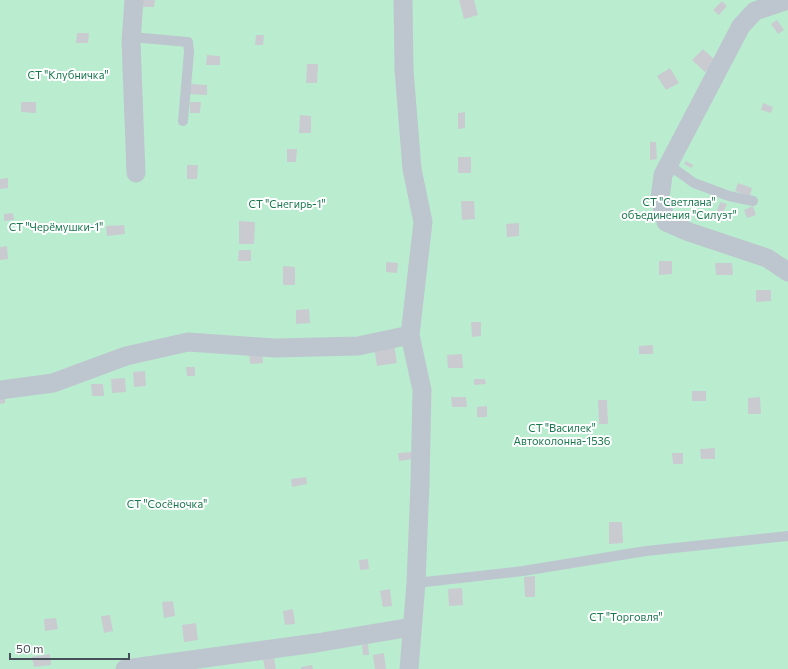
<svg xmlns="http://www.w3.org/2000/svg" width="788" height="669" viewBox="0 0 788 669" font-family="Commissioner,sans-serif">
	<style>
		.green { fill: #baedd0 }
		.building { fill: #c9cbd1 }
		.lines { fill: none; stroke-linecap: round; stroke-linejoin: round }
		.lane { stroke: #bdc6ce; stroke-width: 10 }
		.street { stroke: #bdc6ce; stroke-width: 19 }
		.labels { text-anchor: middle; dominant-baseline: central; stroke-width: 4; stroke-linejoin: round; paint-order: stroke }
		.park-label { font-size: 11px; fill: #18784c; stroke: #fff }
	</style>
	<rect width="100%" height="100%" fill="#efecec"/>
	<!-- green -->
	<path class="green" d="M0 0H788V669H0Z"/>
	<!-- building -->
	<path class="building" d="M143 0H155L154 7H143Z
		M459 0H474L478 15 464 19Z
		M722 1 727 6 719 15 713 10Z
		M777 20 784 30 778 34 771 24Z
		M77 33H89L88 43H76Z
		M256 35H264L263 45H255Z
		M703 49 716 61 705 72 692 60Z
		M207 55 220 56V65H206Z
		M307 64H318L317 83H306Z
		M670 68 679 83 666 90 657 76Z
		M190 84 207 85V95L190 94Z
		M21 102H36V113L21 112Z
		M190 102H201L200 113H190Z
		M763 103 773 107 771 113 761 110Z
		M465 112V128L458 129V113Z
		M300 115 311 116V133H299Z
		M650 142H656L657 159 650 160Z
		M287 149H297L296 162H287Z
		M458 157H471V173H458Z
		M686 161 693 165 692 168 684 164Z
		M187 165H198L197 179H187Z
		M8 178V188L0 189V179Z
		M738 183 752 188 750 196 735 191Z
		M461 201H474L475 219 462 220Z
		M720 202 727 204 723 213 717 211Z
		M753 206 756 215 747 218 744 210Z
		M13 213 14 220 4 221V214Z
		M239 221 255 222 254 244H239Z
		M519 223V236L507 237 506 224Z
		M124 225 125 234 107 236 106 226Z
		M7 246 8 259 0 260V247Z
		M239 250H251V261H238Z
		M659 261H672V274L659 275Z
		M386 262 398 263 397 273 386 272Z
		M715 263H732L733 275H716Z
		M283 266 295 267V285H283Z
		M756 290H771V301L756 302Z
		M309 309 310 323 296 324V310Z
		M471 322H481V336L472 337Z
		M394 344 397 363 377 366 374 347Z
		M653 345V354H639V346Z
		M262 349 263 363 250 364 249 350Z
		M462 354 463 368H448L447 355Z
		M186 367H195V376H187Z
		M145 371 146 386 134 387 133 372Z
		M125 378 126 392 112 393 111 379Z
		M474 379H485L486 384 474 385Z
		M91 384H103L104 396H92Z
		M692 391H706V401H692Z
		M0 396H5V403L0 404Z
		M451 397H466L467 407H452Z
		M760 397 761 414H748V398Z
		M598 400H607L608 424H599Z
		M487 406V417H477V407Z
		M715 448V459H701L700 449Z
		M412 452 413 459 399 461 398 453Z
		M672 453H683V464H673Z
		M306 477 307 484 292 487 291 479Z
		M609 522H622L623 543 609 544Z
		M368 559 369 569 360 570 359 560Z
		M535 576V597H525L524 577Z
		M462 588 463 605 449 606 448 589Z
		M390 589 392 606 383 607 380 591Z
		M173 601 175 616 164 618 162 602Z
		M293 609 295 624 285 625 283 611Z
		M110 615 113 631 104 633 101 616Z
		M56 618 58 629 45 631 44 619Z
		M196 623 198 640 184 642 182 625Z
		M368 644 369 655H363L362 645Z
		M384 653 386 669H375L373 655Z
		M50 654 51 665 34 667 32 657Z
		M274 658 276 669H265L263 659Z
		M312 665 313 669H301V667Z"/>
	<g class="lines">
		<!-- lane -->
		<path class="lane" d="M131 37 188 42 189 52 183 121
			M669 165 694 183 729 196 753 201
			M416 583 523 571 646 551 788 536"/>
		<!-- street -->
		<path class="street" d="M134 0 131 41 136 173
			M403 0 404 70 412 169 423 222 410 335 422 390 420 483 416 583 409 669
			M788 0 755 11 741 26 663 175 660 198 666 222 689 232 767 258 788 272
			M0 390 53 383 126 356 188 342 275 348 358 346 410 335
			M125 669 316 643 412 627"/>
	</g>
	<g class="labels">
		<!-- park labels -->
		<g class="park-label">
			<text x="68" y="74">СТ "Клубничка"</text>
			<text x="679" y="201">СТ "Светлана"<tspan x="679" dy="13">объединения "Силуэт"</tspan></text>
			<text x="287" y="203">СТ "Снегирь-1"</text>
			<text x="56" y="226">СТ "Черёмушки-1"</text>
			<text x="562" y="427">СТ "Василек"<tspan x="562" dy="13">Автоколонна-1536</tspan></text>
			<text x="167" y="503">СТ "Сосёночка"</text>
			<text x="626" y="616">СТ "Торговля"</text>
		</g>
	</g>
	<!-- scale -->
	<path d="M10 653v6h119v-6" fill="none" stroke="#454e59" stroke-width="2"/>
	<text x="16" y="653" font-size="12" fill="#454e59" stroke="#ffffff" stroke-width="3" paint-order="stroke">50 m</text>
</svg>
